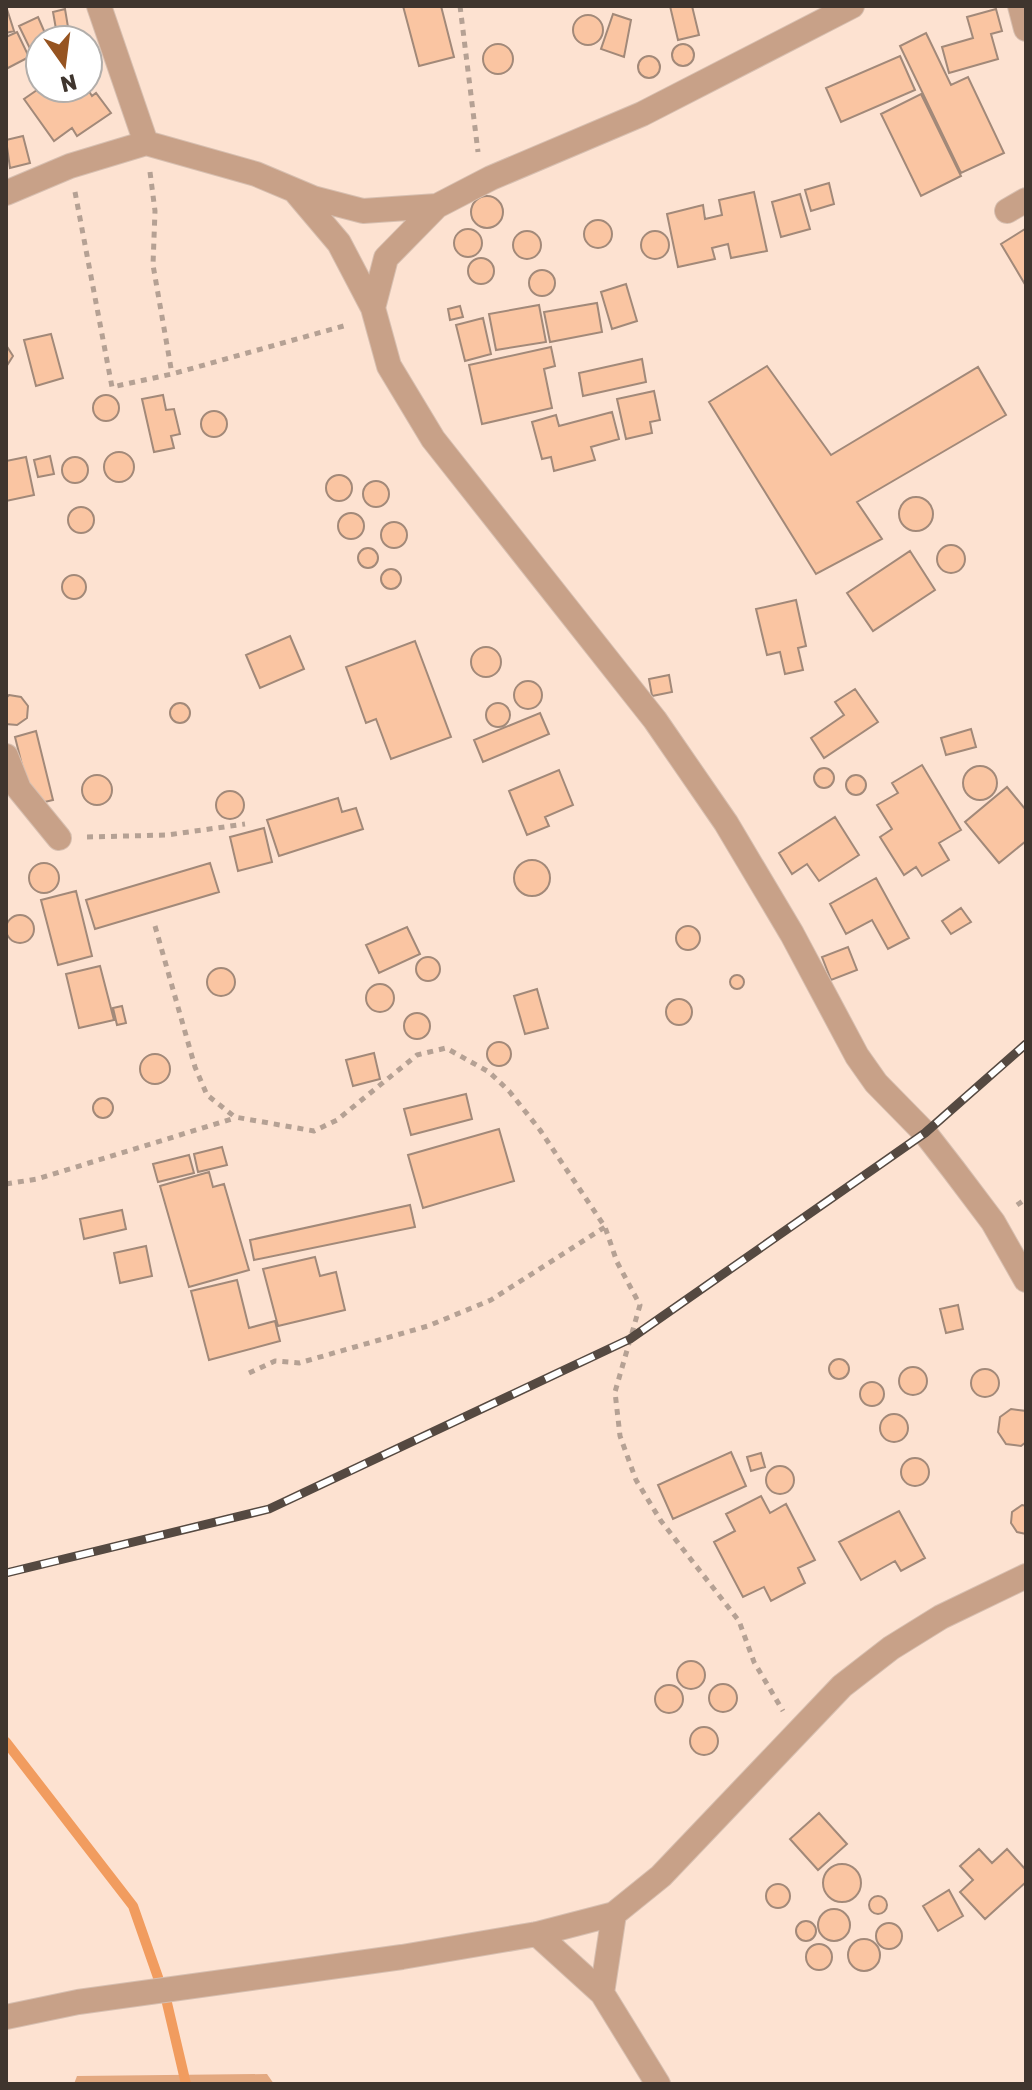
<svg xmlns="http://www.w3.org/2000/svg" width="1032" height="2090" viewBox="0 0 1032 2090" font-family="Rubik,sans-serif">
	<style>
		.green { fill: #e3a981 }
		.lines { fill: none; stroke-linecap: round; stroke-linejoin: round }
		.stream { stroke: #f19c5f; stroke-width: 10 }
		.building { fill: #fac5a2; stroke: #a28979; stroke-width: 2 }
		.minor-casing { stroke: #d7bfb0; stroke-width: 26 }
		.path { stroke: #b5a194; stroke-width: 5; stroke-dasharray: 6 6; stroke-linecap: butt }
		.minor { stroke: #c8a188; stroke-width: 24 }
		.rail-casing { stroke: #554941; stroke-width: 9 }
		.rail { stroke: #fff; stroke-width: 6; stroke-dasharray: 18; stroke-linecap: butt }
	</style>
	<rect width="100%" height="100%" fill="#fde2d1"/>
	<!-- green -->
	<path class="green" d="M267 2074 274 2084H74L77 2076Z"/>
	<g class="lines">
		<!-- stream -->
		<path class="stream" d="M6 1742 133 1906 167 2003 186 2084"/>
	</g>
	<!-- building -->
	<path class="building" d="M6 6 14 31 6 33Z
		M403 6H441L454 57 419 66Z
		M670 6H692L699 35 678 40Z
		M65 9 68 27 56 29 53 12Z
		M996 9 1002 31 991 34 998 59 949 73 942 47 973 38 967 17Z
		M613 14 631 20 624 57 601 49Z
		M573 30a15 15 0 1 1 30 0a15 15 0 1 1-30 0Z
		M38 17 48 40H40V62L37 63 19 26Z
		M17 32 29 57 6 69V37Z
		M926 33 951 85 968 77 1004 153 961 173 900 46Z
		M672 55a11 11 0 1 1 22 0a11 11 0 1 1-22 0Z
		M483 59a15 15 0 1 1 30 0a15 15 0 1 1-30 0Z
		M638 67a11 11 0 1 1 22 0a11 11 0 1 1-22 0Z
		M900 56 915 90 841 122 826 88Z
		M40 88H87L92 96 96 93 111 113 77 136 72 128 54 141 24 99Z
		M921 94 961 176 921 196 881 114Z
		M23 136 30 163 10 168 6 140Z
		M829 183 834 204 811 211 805 190Z
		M754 192 767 251 731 258 728 244 712 248 715 259 678 267 667 214 703 205 705 219 722 215 719 200Z
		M800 194 810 229 781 237 772 202Z
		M471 212a16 16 0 1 1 32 0a16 16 0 1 1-32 0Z
		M584 234a14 14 0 1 1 28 0a14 14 0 1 1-28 0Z
		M1025 229 1026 230V286L1001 244Z
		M454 243a14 14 0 1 1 28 0a14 14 0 1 1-28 0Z
		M513 245a14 14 0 1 1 28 0a14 14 0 1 1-28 0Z
		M641 245a14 14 0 1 1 28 0a14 14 0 1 1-28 0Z
		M468 271a13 13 0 1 1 26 0a13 13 0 1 1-26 0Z
		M529 283a13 13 0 1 1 26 0a13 13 0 1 1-26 0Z
		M626 284 637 321 612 329 601 292Z
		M597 303 602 332 550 342 544 312Z
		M539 305 546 342 496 350 489 314Z
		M460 306 463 317 450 320 448 309Z
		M483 318 491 354 465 361 456 325Z
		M51 334 63 378 36 386 24 340Z
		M6 345 13 356 6 367Z
		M551 347 555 366 544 369 552 408 482 424 469 365Z
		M642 359 646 382 583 396 579 373Z
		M767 366 831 455 978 367 1006 415 857 502 882 539 816 574 709 402Z
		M654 391 660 420 650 422 652 433 626 439 617 399Z
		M163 395 166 410 174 409 180 434 171 436 174 448 154 452 142 399Z
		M93 408a13 13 0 1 1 26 0a13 13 0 1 1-26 0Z
		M201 424a13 13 0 1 1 26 0a13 13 0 1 1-26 0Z
		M612 412 619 439 591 447 595 460 554 471 551 457 542 459 532 422 556 415 559 426Z
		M104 467a15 15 0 1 1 30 0a15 15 0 1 1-30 0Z
		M50 456 54 474 38 477 34 460Z
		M26 457 34 495 6 501V461Z
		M62 470a13 13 0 1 1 26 0a13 13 0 1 1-26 0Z
		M326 488a13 13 0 1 1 26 0a13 13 0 1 1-26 0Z
		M363 494a13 13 0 1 1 26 0a13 13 0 1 1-26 0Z
		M899 514a17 17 0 1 1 34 0a17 17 0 1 1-34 0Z
		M68 520a13 13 0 1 1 26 0a13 13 0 1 1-26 0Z
		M338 526a13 13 0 1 1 26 0a13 13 0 1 1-26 0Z
		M381 535a13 13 0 1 1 26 0a13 13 0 1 1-26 0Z
		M937 559a14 14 0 1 1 28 0a14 14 0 1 1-28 0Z
		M358 558a10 10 0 1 1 20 0a10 10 0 1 1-20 0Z
		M910 551 935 590 873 631 847 593Z
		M381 579a10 10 0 1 1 20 0a10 10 0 1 1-20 0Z
		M62 587a12 12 0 1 1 24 0a12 12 0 1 1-24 0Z
		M796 600 806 646 798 648 803 670 785 674 780 652 767 655 756 609Z
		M290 636 304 669 260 688 246 655Z
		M415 641 451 737 391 759 376 719 366 723 346 667Z
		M471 662a15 15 0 1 1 30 0a15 15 0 1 1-30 0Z
		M669 675 672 692 652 696 649 679Z
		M514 695a14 14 0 1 1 28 0a14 14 0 1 1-28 0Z
		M855 689 878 722 824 758 811 738 844 715 835 702Z
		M9 695 21 697 28 706 27 718 17 725 6 724V698Z
		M486 715a12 12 0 1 1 24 0a12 12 0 1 1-24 0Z
		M170 713a10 10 0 1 1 20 0a10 10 0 1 1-20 0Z
		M540 713 549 734 483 762 474 740Z
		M971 729 976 747 946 755 941 738Z
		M36 731 53 800 32 805 15 737Z
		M922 765 961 830 939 843 949 860 922 876 916 867 904 875 880 837 892 829 877 805 898 793 892 783Z
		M963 783a17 17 0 1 1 34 0a17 17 0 1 1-34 0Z
		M814 778a10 10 0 1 1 20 0a10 10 0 1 1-20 0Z
		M559 770 573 805 545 817 549 826 527 835 509 791Z
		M846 785a10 10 0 1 1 20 0a10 10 0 1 1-20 0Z
		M82 790a15 15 0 1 1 30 0a15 15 0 1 1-30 0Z
		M1007 787 1026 810V841L999 863 965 822Z
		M216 805a14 14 0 1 1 28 0a14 14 0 1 1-28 0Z
		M338 798 342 812 356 808 363 829 279 856 267 820Z
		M835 817 859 855 819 881 807 864 792 874 779 853Z
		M264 828 272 862 238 871 230 837Z
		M514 878a18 18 0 1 1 36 0a18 18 0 1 1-36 0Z
		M210 863 219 892 95 929 86 900Z
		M29 878a15 15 0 1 1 30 0a15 15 0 1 1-30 0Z
		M876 878 909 938 888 949 872 920 846 934 830 904Z
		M76 891 92 956 58 965 41 900Z
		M961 908 971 922 951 934 942 921Z
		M6 929a14 14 0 1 1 28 0a14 14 0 1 1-28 0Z
		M676 938a12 12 0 1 1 24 0a12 12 0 1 1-24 0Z
		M407 927 420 954 379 973 366 945Z
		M848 947 857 970 831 980 822 957Z
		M416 969a12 12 0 1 1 24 0a12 12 0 1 1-24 0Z
		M100 966 114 1020 79 1028 66 974Z
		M207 982a14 14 0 1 1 28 0a14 14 0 1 1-28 0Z
		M730 982a7 7 0 1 1 14 0a7 7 0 1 1-14 0Z
		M366 998a14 14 0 1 1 28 0a14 14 0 1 1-28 0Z
		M537 989 548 1028 525 1034 514 996Z
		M666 1012a13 13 0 1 1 26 0a13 13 0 1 1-26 0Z
		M122 1006 126 1023 117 1025 113 1008Z
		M404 1026a13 13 0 1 1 26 0a13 13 0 1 1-26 0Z
		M487 1054a12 12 0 1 1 24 0a12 12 0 1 1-24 0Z
		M374 1053 380 1079 353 1086 346 1060Z
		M140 1069a15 15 0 1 1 30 0a15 15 0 1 1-30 0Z
		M466 1094 472 1119 411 1135 404 1109Z
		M93 1108a10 10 0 1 1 20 0a10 10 0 1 1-20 0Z
		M499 1129 514 1181 423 1208 408 1155Z
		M222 1147 227 1165 198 1172 194 1154Z
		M189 1155 194 1173 158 1182 153 1164Z
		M209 1172 213 1187 224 1184 249 1270 189 1287 160 1186Z
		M410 1205 415 1227 254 1260 250 1240Z
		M122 1210 126 1229 84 1239 80 1219Z
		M146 1246 152 1276 120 1283 114 1253Z
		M315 1257 320 1276 336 1272 345 1310 278 1326 263 1269Z
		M237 1280 249 1328 275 1321 280 1341 209 1360 191 1291Z
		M958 1305 963 1329 946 1333 940 1309Z
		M829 1369a10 10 0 1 1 20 0a10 10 0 1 1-20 0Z
		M899 1381a14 14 0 1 1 28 0a14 14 0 1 1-28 0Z
		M971 1383a14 14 0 1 1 28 0a14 14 0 1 1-28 0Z
		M860 1394a12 12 0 1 1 24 0a12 12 0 1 1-24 0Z
		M1011 1409 1026 1411V1442L1021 1446 1006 1444 998 1432 1000 1417Z
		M880 1428a14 14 0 1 1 28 0a14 14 0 1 1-28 0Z
		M731 1452 746 1486 673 1519 658 1485Z
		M761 1453 765 1467 751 1471 747 1457Z
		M901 1472a14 14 0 1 1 28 0a14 14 0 1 1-28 0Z
		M766 1480a14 14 0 1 1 28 0a14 14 0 1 1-28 0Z
		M761 1496 770 1513 786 1504 815 1560 798 1568 805 1583 771 1601 764 1587 743 1597 714 1542 735 1531 726 1514Z
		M1022 1505 1026 1506V1534L1017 1532 1011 1523 1012 1512Z
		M899 1511 925 1558 901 1571 895 1561 861 1580 839 1542Z
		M677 1675a14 14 0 1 1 28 0a14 14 0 1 1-28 0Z
		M709 1698a14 14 0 1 1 28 0a14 14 0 1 1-28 0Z
		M655 1699a14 14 0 1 1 28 0a14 14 0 1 1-28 0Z
		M690 1741a14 14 0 1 1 28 0a14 14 0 1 1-28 0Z
		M819 1813 847 1844 818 1870 790 1839Z
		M979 1849 992 1863 1007 1849 1026 1870V1882L985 1919 960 1892 973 1880 960 1866Z
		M823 1883a19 19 0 1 1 38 0a19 19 0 1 1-38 0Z
		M766 1896a12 12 0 1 1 24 0a12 12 0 1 1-24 0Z
		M949 1890 963 1916 938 1931 923 1906Z
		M869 1905a9 9 0 1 1 18 0a9 9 0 1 1-18 0Z
		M818 1925a16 16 0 1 1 32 0a16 16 0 1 1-32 0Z
		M796 1931a10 10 0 1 1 20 0a10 10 0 1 1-20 0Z
		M876 1936a13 13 0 1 1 26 0a13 13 0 1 1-26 0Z
		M848 1955a16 16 0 1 1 32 0a16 16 0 1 1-32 0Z
		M806 1957a13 13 0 1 1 26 0a13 13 0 1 1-26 0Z"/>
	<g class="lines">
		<!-- minor casing -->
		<g class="minor-casing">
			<path id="minor" d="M99 6 146 143
				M852 6 642 114 491 178 437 206 386 258 373 308 389 366 433 439 655 720 726 823 792 934 857 1056 876 1083 925 1133 953 1169 993 1222 1026 1280
				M1020 6 1026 29
				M295 191 339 243 373 308
				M6 193 70 166 146 143 256 174 313 198 363 211 437 206
				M1007 211 1026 200
				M6 756 19 789 59 838
				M537 1934 602 1993 658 2084
				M602 1993 614 1914
				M6 2017 78 2002 402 1957 537 1934 614 1914 661 1876 842 1686 891 1648 941 1617 1026 1576"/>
		</g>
		<!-- path -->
		<path class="path" d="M460 6 478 152
			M150 172 155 211 153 265 172 374
			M75 192 112 387 172 374 347 325
			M87 837 167 835 245 824
			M155 926 195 1067 207 1095 235 1117 314 1131 337 1120 417 1055 446 1048 489 1072 509 1091 540 1130 605 1227 617 1262 640 1305 615 1392 620 1436 636 1480 661 1521 739 1621 754 1662 783 1711
			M6 1184 37 1179 235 1118
			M1017 1205 1026 1199
			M249 1373 275 1361 299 1363 428 1326 491 1300 605 1227"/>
		<!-- minor -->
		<use href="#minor" class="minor"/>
		<!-- rail casing -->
		<g class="rail-casing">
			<path id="rail" d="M6 1573 269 1509 630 1339 925 1133 1026 1044"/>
		</g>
		<!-- rail -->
		<use href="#rail" class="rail"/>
	</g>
	<!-- border -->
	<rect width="1032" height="2090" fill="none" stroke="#3f352e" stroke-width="16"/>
	<!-- north arrow -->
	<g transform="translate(64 64) rotate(166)"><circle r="38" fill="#ffffff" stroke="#b2aeab" stroke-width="2"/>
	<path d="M0-6L14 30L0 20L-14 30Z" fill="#965421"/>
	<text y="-12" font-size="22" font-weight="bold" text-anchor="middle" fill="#3f352e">N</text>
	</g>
</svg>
